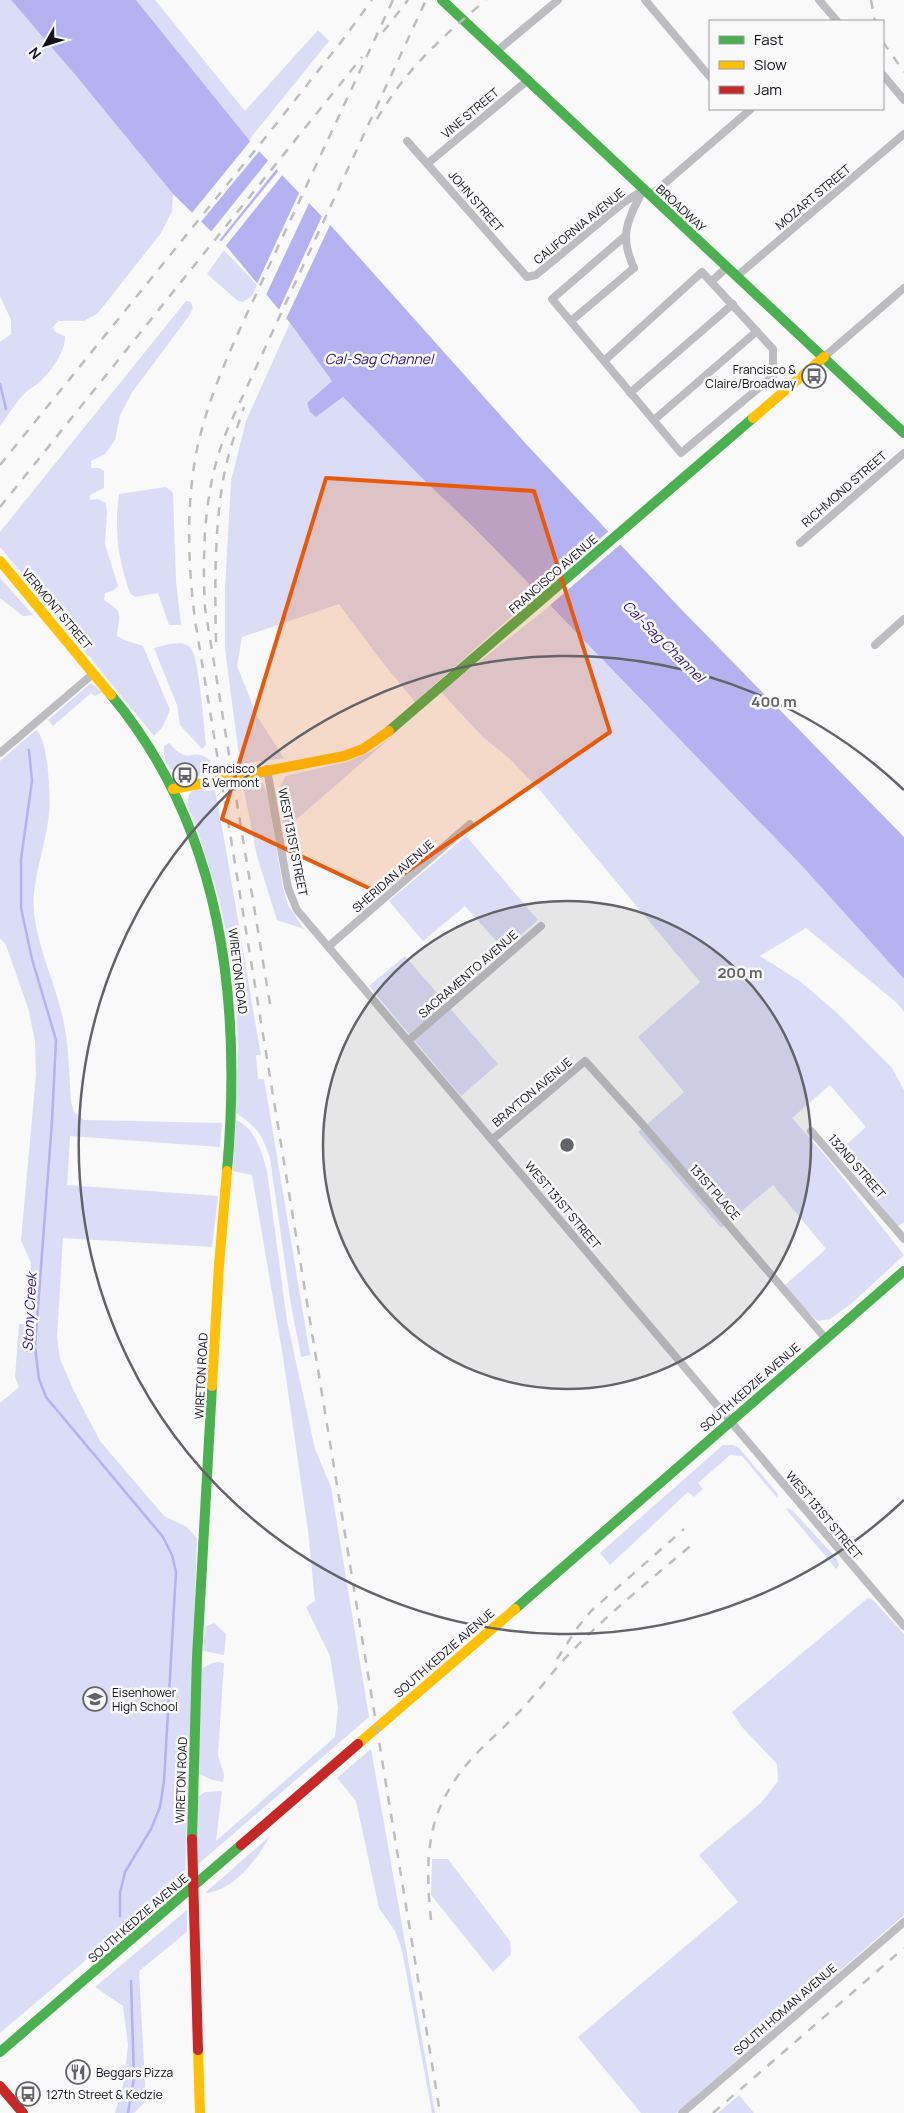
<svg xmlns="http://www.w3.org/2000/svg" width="904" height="2113" viewBox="0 0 904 2113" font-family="Manrope,sans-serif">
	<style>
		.green { fill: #dbdcf6 }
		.water { fill: #b4b2f1 }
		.pier { fill: #f9f9f9 }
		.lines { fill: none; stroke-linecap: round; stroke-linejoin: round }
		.stream { stroke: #b4b2f1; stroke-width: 2.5 }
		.street { stroke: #bdbdc1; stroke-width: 8 }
		.fast { stroke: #4caf50; stroke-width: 10 }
		.slow { stroke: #ffc107; stroke-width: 10 }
		.jam { stroke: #c62828; stroke-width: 10 }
		.rail { stroke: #bdbdbf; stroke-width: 2.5; stroke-dasharray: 9 9; stroke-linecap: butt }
		.marked { fill: #e8590c; fill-opacity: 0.2; stroke: #e8590c; stroke-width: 4; stroke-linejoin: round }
		.ring { fill: none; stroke: #63636a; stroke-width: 2.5 }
		.labels { text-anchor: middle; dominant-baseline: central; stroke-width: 5; stroke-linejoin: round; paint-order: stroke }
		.street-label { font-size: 12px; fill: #12121d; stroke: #f9f9f9 }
		.poi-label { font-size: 12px; fill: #12121d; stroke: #f9f9f9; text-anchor: start }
		.water-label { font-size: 14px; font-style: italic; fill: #2e137b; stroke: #f9f9f9 }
		.centre { fill: #63636a; stroke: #f9f9f9; stroke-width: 2.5 }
		.ring-label { font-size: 15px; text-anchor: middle; font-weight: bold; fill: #63636a; stroke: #f9f9f9; stroke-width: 5; stroke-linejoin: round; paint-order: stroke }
	</style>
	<rect width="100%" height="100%" fill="#f9f9f9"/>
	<!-- green -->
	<path class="green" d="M0 0H11L77 77 173 194 172 211 161 233 98 313 84 321H58L53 327 55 332 65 336C66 352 49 375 36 385 33 387 29 389 26 392 16 402 9 414 0 426V342L11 334V320L0 296Z
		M136 0H155L245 111 318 30 329 41 249 140Z
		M224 250 257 285 252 296 243 302 238 301 207 274Z
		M186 301 191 302 193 308 189 316 133 391 120 415 115 440 105 454 91 461V468H99L104 471V488L90 495V500L98 499 106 503 107 513 105 544 118 586 112 591 105 593 104 600C125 614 119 614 117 636L124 640 143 646 170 710 162 728 154 736 0 547V532Z
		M290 323 332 381 307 403 316 417 343 397C407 463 473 527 538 593L415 702 380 659 339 604 242 637 237 666 257 716 284 758 240 764 225 649V588L231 481 246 421Z
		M166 487 173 493 176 581 181 625H169L158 593 135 597 130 593C118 560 114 529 119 494Z
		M0 578 33 615 23 616 0 598Z
		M550 606 803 867 904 979V1012L897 1003 806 928 760 956 801 982 836 1012 892 1068 904 1090V1223L897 1226 838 1152 866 1127 830 1085 792 1118 829 1160 904 1255 852 1303 830 1319 818 1321 806 1311 784 1286 826 1249 773 1185 721 1228 638 1132 684 1092 638 1037 700 982 538 788 509 758 483 737 441 692Z
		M181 643C185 644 188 645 191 648 199 659 204 727 206 745L202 749 180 725 177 705 154 648 169 644Z
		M91 683 102 692 95 696 91 693 53 726 48 720Z
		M36 730C48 737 51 799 49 814 46 841 37 866 34 893 30 934 55 979 63 1019 69 1046 69 1075 71 1102L74 1112 84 1120 222 1123 220 1147 70 1136 67 1185 218 1196 212 1247 63 1238 57 1337 60 1359 74 1391 100 1441 164 1516 187 1527 197 1538 185 1876 0 2033V1403L19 1387 15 1377 19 1324H26L31 1263 21 1240 36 1075 35 1042 29 1011 6 945 0 938V761Z
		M388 740 284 830C282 811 274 792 286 776L347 762 372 751Z
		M169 743C173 747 177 752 182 754 192 759 194 749 210 760L212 769 204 772V775C182 778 162 773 164 746Z
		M247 780 263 783 268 797 283 888 288 905 304 929 277 920 257 856 243 785H249Z
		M205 786V791L215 790C232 878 245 967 261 1055H256L258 1079H264L310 1355 301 1357 290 1299 270 1158C262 1134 257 1127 236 1113L238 1044 236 999 231 957 220 902 195 822 187 805 189 795 193 790Z
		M466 836 538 920 504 950 465 906 423 941 389 901Z
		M405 956 498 1064 461 1096 369 986Z
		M236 1120C255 1128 262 1152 267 1171L287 1321 315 1449 331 1487 369 1717 196 1866 195 1799 205 1792 222 1791 216 1841 335 1737 338 1707 330 1656 306 1607 315 1601 308 1531 283 1357 252 1175 233 1171Z
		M723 1445H734L739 1448 777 1493 778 1499 742 1456 730 1455 698 1483 703 1489 694 1497 688 1492 610 1565 600 1553Z
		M788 1508 793 1511 836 1558 839 1565 836 1569 786 1509Z
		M868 1598 872 1599 904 1634V1915L676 2113H641L578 2037 738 1902 699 1855 761 1803 778 1781 777 1764 742 1727 732 1712Z
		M214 1623 226 1634 224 1655 203 1651 205 1627Z
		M219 1662 224 1663 218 1755 224 1775 223 1782 210 1779 198 1773 199 1670 212 1663Z
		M371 1749 435 2113H432L402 1950 395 1931 379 1908 356 1801 337 1778Z
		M270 1836C257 1860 233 1891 205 1893Z
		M432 1859H448L510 1941 511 1954 493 1972 431 1895Z
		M187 1910V1932L139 1971 146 2101 134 2113H115L124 2081 128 2045 123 2006 95 1987Z
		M739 2095 754 2113H718Z"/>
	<!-- water -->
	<path class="water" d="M11 0H136L254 146 333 228 526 444 679 607 904 837V979L803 867 538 593 474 528 419 475 343 397 316 417 310 412 307 403 332 381 290 323 227 247 173 194 77 77Z"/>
	<!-- pier -->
	<path class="pier" d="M252 139 261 149 200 223 191 214Z
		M270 158 278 167 218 242 210 233Z
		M280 169 284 173 224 248 220 243Z
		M300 191 310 201 265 297 256 286Z
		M323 214 331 223 285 321 278 312Z
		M610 530 622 543 548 607 536 595Z"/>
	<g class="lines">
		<!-- stream -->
		<path class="stream" d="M0 384 6 409
			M29 750 32 781 21 859V908L32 959 56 1040 52 1121 35 1347 39 1379 46 1397 163 1537 172 1555 176 1572 164 1781 160 1807 151 1829 125 1872 120 1893V1916
			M128 2113 134 2078 131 1981"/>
		<!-- street -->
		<path class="street" d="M645 0 710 77
			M819 0 837 21
			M497 51 558 0
			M883 75 904 100
			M407 141 527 277 536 275 623 203 643 190
			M427 164 528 80
			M650 196 751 109
			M737 276 904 134
			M711 282 727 267
			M571 321 634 268C619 235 627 222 642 192
			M824 357 904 288
			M604 361 702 272 773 349V376L681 453 552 299 624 237
			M630 393 733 304
			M654 420 757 331
			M800 543 904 453
			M875 645 904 619
			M0 753 94 673
			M267 769 288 888 297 910 904 1626
			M329 946 470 824
			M409 1040 541 926
			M811 1131 904 1239
			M493 1139 585 1061 643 1125 826 1339
			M682 2113 904 1922"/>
		<!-- fast -->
		<path class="fast" d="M442 0 904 433
			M111 695C223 829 242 1002 227 1171
			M389 731 753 418
			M515 1609 904 1271
			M192 1839 197 1657 212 1386
			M0 2052 241 1845"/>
		<!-- slow -->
		<path class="slow" d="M753 418 824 357
			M0 561 111 695
			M173 789 344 756 363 749 389 731
			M212 1386 219 1265 227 1171
			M358 1744 515 1609
			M198 2050 200 2113"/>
		<!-- jam -->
		<path class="jam" d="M192 1839 198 2050
			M241 1845 358 1744
			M0 2086 23 2113"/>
		<!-- rail -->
		<path class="rail" d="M393 0C352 88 311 176 270 264 242 326 209 388 196 454 186 510 188 564 195 620L440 2113
			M871 0 875 21
			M383 32 408 0
			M883 42 904 72
			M377 119C406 69 442 37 486 0
			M0 465 265 138 341 42 372 0
			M0 507 362 57
			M216 642C215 588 214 534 223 481 227 456 236 431 244 407
			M270 1004 205 608C202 547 204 485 228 428L426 0
			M557 1659 578 1627 591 1611 684 1529
			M431 1920C427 1882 425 1841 441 1805 460 1764 483 1748 513 1718 535 1697 552 1671 573 1650 611 1611 654 1577 695 1542
			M713 2113 904 1948"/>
	</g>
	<!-- marked area -->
	<path class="marked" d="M326 478 534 491 610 732 377 892 222 819Z"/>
	<!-- distance rings -->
	<circle cx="567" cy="1145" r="244" fill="#63636a" fill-opacity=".12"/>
	<g class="ring">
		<circle cx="567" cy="1145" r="244"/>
		<path d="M904 1500A489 489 0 1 1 904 790"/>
	</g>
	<!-- icons -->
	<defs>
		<g id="bus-ring" transform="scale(1.25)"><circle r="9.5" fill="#f9f9f9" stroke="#63636a" stroke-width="1.5"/><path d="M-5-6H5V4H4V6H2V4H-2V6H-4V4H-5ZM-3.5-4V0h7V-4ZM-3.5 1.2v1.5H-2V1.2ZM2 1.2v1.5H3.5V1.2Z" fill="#63636a"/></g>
		<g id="school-ring" transform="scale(1.25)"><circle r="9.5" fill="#f9f9f9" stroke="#63636a" stroke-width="1.5"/><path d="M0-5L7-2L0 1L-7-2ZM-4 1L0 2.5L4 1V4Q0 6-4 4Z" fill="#63636a"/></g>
		<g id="restaurant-ring" transform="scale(1.25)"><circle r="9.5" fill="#f9f9f9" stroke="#63636a" stroke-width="1.5"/><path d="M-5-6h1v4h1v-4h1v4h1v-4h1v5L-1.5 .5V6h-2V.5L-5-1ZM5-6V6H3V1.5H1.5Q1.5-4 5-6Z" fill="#63636a"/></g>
	</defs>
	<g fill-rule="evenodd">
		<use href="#bus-ring" x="814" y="376"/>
		<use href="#bus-ring" x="185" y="775"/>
		<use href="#school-ring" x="95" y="1699"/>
		<use href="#restaurant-ring" x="78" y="2072"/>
		<use href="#bus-ring" x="28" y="2094"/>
	</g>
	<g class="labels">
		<!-- street labels -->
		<g class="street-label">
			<text transform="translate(470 113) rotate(-40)">VINE STREET</text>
			<text transform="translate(813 197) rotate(-40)">MOZART STREET</text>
			<text transform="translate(476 201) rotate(49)">JOHN STREET</text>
			<text transform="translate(681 208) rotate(43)">BROADWAY</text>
			<text transform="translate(579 226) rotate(-39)">CALIFORNIA AVENUE</text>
			<text transform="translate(844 489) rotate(-41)">RICHMOND STREET</text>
			<text transform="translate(553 574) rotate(-41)">FRANCISCO AVENUE</text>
			<text transform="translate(57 609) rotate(50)">VERMONT STREET</text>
			<text transform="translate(293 842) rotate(79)">WEST 131ST STREET</text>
			<text transform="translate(393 876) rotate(-41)">SHERIDAN AVENUE</text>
			<text transform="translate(238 971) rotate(83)">WIRETON ROAD</text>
			<text transform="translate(468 974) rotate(-41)">SACRAMENTO AVENUE</text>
			<text transform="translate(532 1092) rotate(-40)">BRAYTON AVENUE</text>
			<text transform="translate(857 1166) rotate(49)">132ND STREET</text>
			<text transform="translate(715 1192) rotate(49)">131ST PLACE</text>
			<text transform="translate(563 1205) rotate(50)">WEST 131ST STREET</text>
			<text transform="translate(201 1376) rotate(-87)">WIRETON ROAD</text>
			<text transform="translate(750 1387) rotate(-41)">SOUTH KEDZIE AVENUE</text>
			<text transform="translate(824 1515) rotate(50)">WEST 131ST STREET</text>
			<text transform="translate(444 1653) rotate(-41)">SOUTH KEDZIE AVENUE</text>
			<text transform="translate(181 1780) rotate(-88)">WIRETON ROAD</text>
			<text transform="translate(138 1918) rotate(-41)">SOUTH KEDZIE AVENUE</text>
			<text transform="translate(785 2009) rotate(-41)">SOUTH HOMAN AVENUE</text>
		</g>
		<!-- poi labels -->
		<g class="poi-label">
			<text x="796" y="369" text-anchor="end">Francisco &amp;<tspan x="796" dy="14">Claire/Broadway</tspan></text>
			<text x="202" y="768">Francisco<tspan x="202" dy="14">&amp; Vermont</tspan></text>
			<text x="112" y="1692">Eisenhower<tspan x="112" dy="14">High School</tspan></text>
			<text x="96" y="2072">Beggars Pizza</text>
			<text x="46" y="2094">127th Street &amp; Kedzie</text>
		</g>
		<!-- water labels -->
		<g class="water-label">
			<text x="379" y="358">Cal-Sag Channel</text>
			<text transform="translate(664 641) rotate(45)">Cal-Sag Channel</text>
			<text transform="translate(29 1312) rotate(-87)">Stony Creek</text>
		</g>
	</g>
	<circle cx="567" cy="1145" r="8" class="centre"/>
	<g class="ring-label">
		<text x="774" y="707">400 m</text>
		<text x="740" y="978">200 m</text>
	</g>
	<!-- legend -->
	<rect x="709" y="20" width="175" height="90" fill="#f9f9f9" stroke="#9d9da1"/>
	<rect x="719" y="36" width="25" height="8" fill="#4caf50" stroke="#9d9da1"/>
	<text x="754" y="45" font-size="15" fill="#12121d">Fast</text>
	<rect x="719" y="61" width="25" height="8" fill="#ffc107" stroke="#9d9da1"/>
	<text x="754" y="70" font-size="15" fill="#12121d">Slow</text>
	<rect x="719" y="86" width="25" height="8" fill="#c62828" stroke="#9d9da1"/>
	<text x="754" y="95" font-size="15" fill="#12121d">Jam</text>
	<!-- north arrow -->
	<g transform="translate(45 45) rotate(231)" stroke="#f9f9f9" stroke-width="4" paint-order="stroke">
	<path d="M0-4L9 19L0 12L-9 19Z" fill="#12121d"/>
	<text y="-8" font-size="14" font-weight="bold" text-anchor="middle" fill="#12121d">N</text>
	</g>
</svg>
